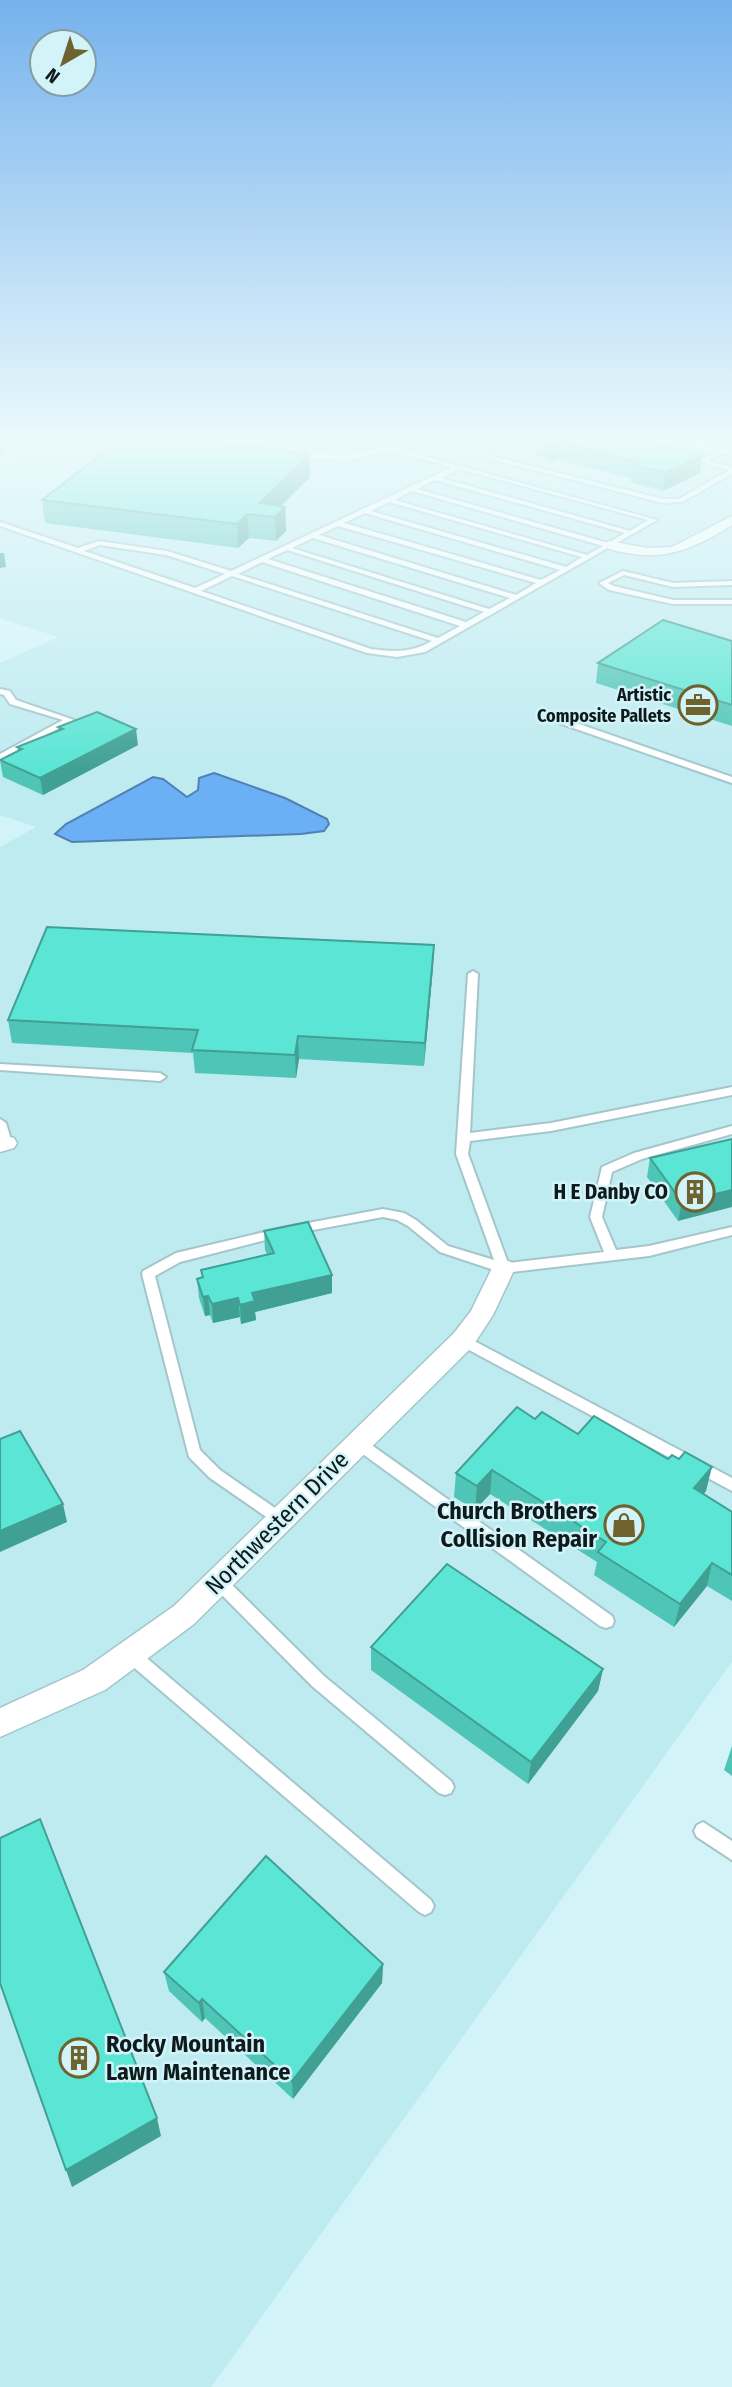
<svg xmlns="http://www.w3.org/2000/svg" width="732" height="2387" viewBox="0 0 732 2387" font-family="'Fira Sans Condensed',sans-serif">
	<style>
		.built { fill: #beebf0 }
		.water { fill: #6baff4; stroke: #4f82b3; stroke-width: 2 }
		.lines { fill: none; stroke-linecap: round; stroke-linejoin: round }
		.service-casing { stroke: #a4c6ca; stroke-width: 4 }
		.minor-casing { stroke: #a4c6ca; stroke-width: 3 }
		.primary-casing { stroke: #fff; stroke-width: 3 }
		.service { fill: #fff; fill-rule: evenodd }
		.minor { fill: #fff; fill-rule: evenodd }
		.primary { fill: #82c7e0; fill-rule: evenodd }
		.wall { fill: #4ec5b6 }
		.shaded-wall { fill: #40a094 }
		.building { fill: #5be5d4; stroke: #40a094; stroke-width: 2 }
		.labels { text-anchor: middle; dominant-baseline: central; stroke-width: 5; stroke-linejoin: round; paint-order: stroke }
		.far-poi-label { font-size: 18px; font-weight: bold; fill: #0e1a1c; stroke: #d2f4f9; text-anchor: end }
		.poi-label { font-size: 21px; font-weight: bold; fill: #0e1a1c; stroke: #d2f4f9; text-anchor: end }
		.near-poi-label { font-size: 24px; font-weight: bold; fill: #0e1a1c; stroke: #d2f4f9; text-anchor: end }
		.near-street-label { font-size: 24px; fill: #0e1a1c; stroke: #d2f4f9 }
	</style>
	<rect width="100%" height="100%" fill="#d2f4f9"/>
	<!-- built -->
	<path class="built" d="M45 437H732V1662L211 2387H0V847L36 827 0 815V663L58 637 0 618V468Z"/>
	<!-- water -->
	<path class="water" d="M214 773 285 798 327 819 329 824 324 831 301 834 72 842 55 834 66 824 153 777 163 779 187 797 198 790 199 778Z"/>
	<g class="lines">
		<!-- service casing -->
		<g class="service-casing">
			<path id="service" d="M276 437H282L264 453H260V451Z
				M696 437H703L690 444 685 443Z
				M721 437H732V441L722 438Z
				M451 438H455L487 455 663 499H679L729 470 699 461 719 450 724 451 708 461 732 467V474L682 502 663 503 483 457 451 440Z
				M394 448 657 520 425 652 397 657 367 653 0 526V522L78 548 99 541 167 551 231 571 452 467 392 451ZM459 469 648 520 630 531 441 478ZM435 480 625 533 608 543 417 489ZM412 491 603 546 587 555 394 500ZM389 502 582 557 566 567 371 511ZM365 513 560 570 541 580 344 523ZM338 526 536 583 516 595 319 535ZM313 538 510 598 489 609 292 548ZM100 545 166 555 225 574 195 588 84 551ZM287 550 484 612 466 622 268 559ZM262 562 460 626 438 638 238 574ZM232 576 432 641C411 653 394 652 371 649L201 591Z
				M623 571 673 583 732 581V585L673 587 624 575 608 583 614 586 673 600H732V604H673L609 590 599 583Z
				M0 689 10 691 16 700 74 720 0 760V754L63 720 10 704 4 695 0 694Z
				M556 716 732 777V783L553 721V717Z
				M473 971 478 974 470 1133 551 1123 732 1087V1095L551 1131 470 1141 468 1154 508 1263 604 1252 590 1217 602 1167 634 1153 732 1126V1134L642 1159 612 1172 602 1217 616 1250 649 1246 732 1227V1235L649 1256 503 1273 440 1252 408 1226 397 1220 383 1217 281 1236 180 1262 155 1276 200 1450 220 1470 285 1515 287 1519 285 1523 280 1525 275 1523 210 1478 189 1457 142 1274 143 1271 176 1253 281 1228 383 1209 404 1213 416 1220 448 1246 494 1260 456 1154 468 974Z
				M0 1064 160 1073 166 1077 160 1081 0 1070Z
				M0 1119 6 1123 12 1143 10 1146 6 1147 0 1143Z
				M463 1335 732 1478V1491L458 1344 456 1340 458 1336Z
				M358 1437 363 1439 612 1616 614 1621 612 1626 606 1628 600 1626 353 1447 351 1443 353 1439Z
				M218 1574 223 1576 324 1676 451 1781 454 1787 451 1793 445 1795 439 1793 312 1686 213 1586 210 1581 213 1576Z
				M130 1647 136 1649 431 1900 434 1906 431 1912 425 1915 419 1912 124 1659 122 1654 124 1649Z
				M703 1822 732 1841V1860L697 1837 694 1831 697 1825Z"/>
		</g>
		<!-- minor casing -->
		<g class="minor-casing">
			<path id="minor" d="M92 437H153L158 440 152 443 97 440Z
				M445 437H470L346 460 280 457 274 454 280 451 346 454Z
				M656 437H676L732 450V456Z
				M732 516V525C698 546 669 561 628 553 620 552 609 550 603 545L609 541 647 548 672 547Z
				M6 1136 14 1138 17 1143 14 1148 0 1152V1137Z
				M503 1259 511 1262 515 1268 493 1315 472 1347 194 1624 105 1690 0 1737V1708L83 1670 174 1606 454 1333 471 1311 495 1262Z"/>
		</g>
		<!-- primary casing -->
		<g class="primary-casing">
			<path id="primary" d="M8 437H29L0 457V443Z"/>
		</g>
		<!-- service -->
		<use href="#service" class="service"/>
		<!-- minor -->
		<use href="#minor" class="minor"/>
		<!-- primary -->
		<use href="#primary" class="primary"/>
	</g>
	<!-- wall -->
	<path class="wall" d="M538 437H654L662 439 661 446 702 455 700 473 663 491 631 482V478L557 459 550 462 537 456Z
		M309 454 310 477 281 506 285 507 286 531 276 541 249 538 238 548 45 523 42 500Z
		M732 641V726L596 683 598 663Z
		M58 727 138 745 43 795 3 777 0 760 18 751 17 747 58 731Z
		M433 967 424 1066 299 1059 296 1078 195 1073 193 1053 12 1043 8 1020Z
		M732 1139 678 1221 647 1177 650 1158Z
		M264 1231 332 1293 255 1312 256 1320 241 1324 240 1317 213 1323 210 1315 205 1316 199 1298 197 1279 202 1278 201 1270 267 1254 265 1250Z
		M535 1419 578 1434 706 1491 703 1494 732 1512V1601L707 1586 674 1627 594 1575 597 1562 490 1494 475 1510 454 1497 456 1473Z
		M371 1647 603 1669 598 1691 528 1784 371 1670Z
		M732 1746V1776L724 1770Z
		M383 1964 382 1983 293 2099 205 2018 202 2022 169 1991 164 1972Z"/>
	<!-- shaded-wall -->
	<path class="shaded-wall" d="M662 439 660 456 653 444Z
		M559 442 557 459 550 462 551 445Z
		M309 454 310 477 271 516 260 503Z
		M702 455 700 473 663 491 665 473Z
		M285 507 286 531 276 541 275 517Z
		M247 514 249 538 238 548 237 524Z
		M0 553H4L6 567 0 568Z
		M136 729 138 745 43 795 40 778Z
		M434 945 433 967 424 1066 425 1043Z
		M298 1036 299 1059 296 1078 295 1055Z
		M732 1190V1207L678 1221 682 1202Z
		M332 1275V1293L255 1312 256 1320 241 1324 240 1305 252 1293Z
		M208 1296 210 1315 205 1316 203 1297Z
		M238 1298 240 1317 213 1323 212 1304Z
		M712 1467 706 1491 689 1511 694 1488Z
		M492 1470 490 1494 475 1510 477 1486Z
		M63 1504 67 1522 0 1552V1531Z
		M712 1563 707 1586 674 1627 680 1604Z
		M603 1669 598 1691 528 1784 531 1762Z
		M383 1964 382 1983 293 2099 292 2081Z
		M202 1999 205 2018 202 2022 199 2003Z
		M157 2118 161 2136 72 2187 66 2170Z"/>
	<!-- building -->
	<path class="building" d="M124 437H165L309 454 260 503 285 507 275 517 247 514 237 524 42 500Z
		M543 437H654L662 439 653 444 702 455 665 473 633 465 638 462 559 442 551 445 538 439Z
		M663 620 732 641V705L598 663Z
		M97 712 136 729 40 778 0 760 22 749 17 747 63 729 58 727Z
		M47 927 434 945 425 1043 298 1036 295 1055 192 1050 198 1030 8 1020Z
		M732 1139V1190L682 1202 650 1158Z
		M308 1222 332 1275 252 1293 255 1301 240 1305 238 1298 212 1304 208 1296 203 1297 197 1279 203 1277 201 1270 274 1253 264 1231Z
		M517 1407 535 1419 542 1412 578 1434 594 1416 668 1459 672 1455 679 1459 685 1452 712 1467 694 1488 732 1512V1575L712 1563 680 1604 598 1552 606 1542 492 1470 477 1486 456 1473Z
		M20 1431 63 1504 0 1531V1439Z
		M447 1564 603 1669 531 1762 371 1647Z
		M40 1819 157 2118 66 2170 0 1983V1838Z
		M266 1856 383 1964 292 2081 202 1999 199 2003 164 1972Z"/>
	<!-- sky -->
	<linearGradient id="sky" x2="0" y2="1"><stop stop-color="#76b2ed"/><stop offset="0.57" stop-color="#ebfafc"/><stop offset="1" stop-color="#ebfafc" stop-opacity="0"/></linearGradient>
	<rect width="732" height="771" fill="url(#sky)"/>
	<!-- icons -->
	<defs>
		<g id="office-ring" transform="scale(2.0125)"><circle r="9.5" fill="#d2f4f9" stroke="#6e622f" stroke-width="1.5"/><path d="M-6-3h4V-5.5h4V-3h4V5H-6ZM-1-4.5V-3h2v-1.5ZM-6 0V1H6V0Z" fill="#6e622f"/></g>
		<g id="building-ring" transform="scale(2.0125)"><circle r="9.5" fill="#d2f4f9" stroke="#6e622f" stroke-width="1.5"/><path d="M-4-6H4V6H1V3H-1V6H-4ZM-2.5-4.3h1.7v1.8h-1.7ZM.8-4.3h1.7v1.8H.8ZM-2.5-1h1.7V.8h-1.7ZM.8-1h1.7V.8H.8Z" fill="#6e622f"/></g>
		<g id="shop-ring" transform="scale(2.0125)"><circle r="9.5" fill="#d2f4f9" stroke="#6e622f" stroke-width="1.5"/><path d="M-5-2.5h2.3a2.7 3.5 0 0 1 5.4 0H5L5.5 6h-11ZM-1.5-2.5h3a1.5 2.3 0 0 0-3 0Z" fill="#6e622f"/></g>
	</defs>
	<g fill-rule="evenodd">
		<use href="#office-ring" x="698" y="705"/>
		<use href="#building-ring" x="695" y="1192"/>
		<use href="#shop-ring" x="624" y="1525"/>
		<use href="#building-ring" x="79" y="2058"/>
	</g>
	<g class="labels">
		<!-- far-poi labels -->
		<g class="far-poi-label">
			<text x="671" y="695">Artistic<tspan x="671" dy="21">Composite Pallets</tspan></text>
		</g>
		<!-- poi labels -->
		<g class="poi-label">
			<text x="668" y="1192">H E Danby CO</text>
		</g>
		<!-- near-poi labels -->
		<g class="near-poi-label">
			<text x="597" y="1511">Church Brothers<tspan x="597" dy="28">Collision Repair</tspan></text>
			<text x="106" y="2044" text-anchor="start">Rocky Mountain<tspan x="106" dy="28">Lawn Maintenance</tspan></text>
		</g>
		<!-- near-street labels -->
		<g class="near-street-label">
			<text transform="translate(277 1523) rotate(-45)">Northwestern Drive</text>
		</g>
	</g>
	<!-- north arrow -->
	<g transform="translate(63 63) rotate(219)"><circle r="33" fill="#d2f4f9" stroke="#849da1" stroke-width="2"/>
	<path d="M0-5L12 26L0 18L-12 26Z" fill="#6e622f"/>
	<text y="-10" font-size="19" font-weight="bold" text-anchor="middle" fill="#0e1a1c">N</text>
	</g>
</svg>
